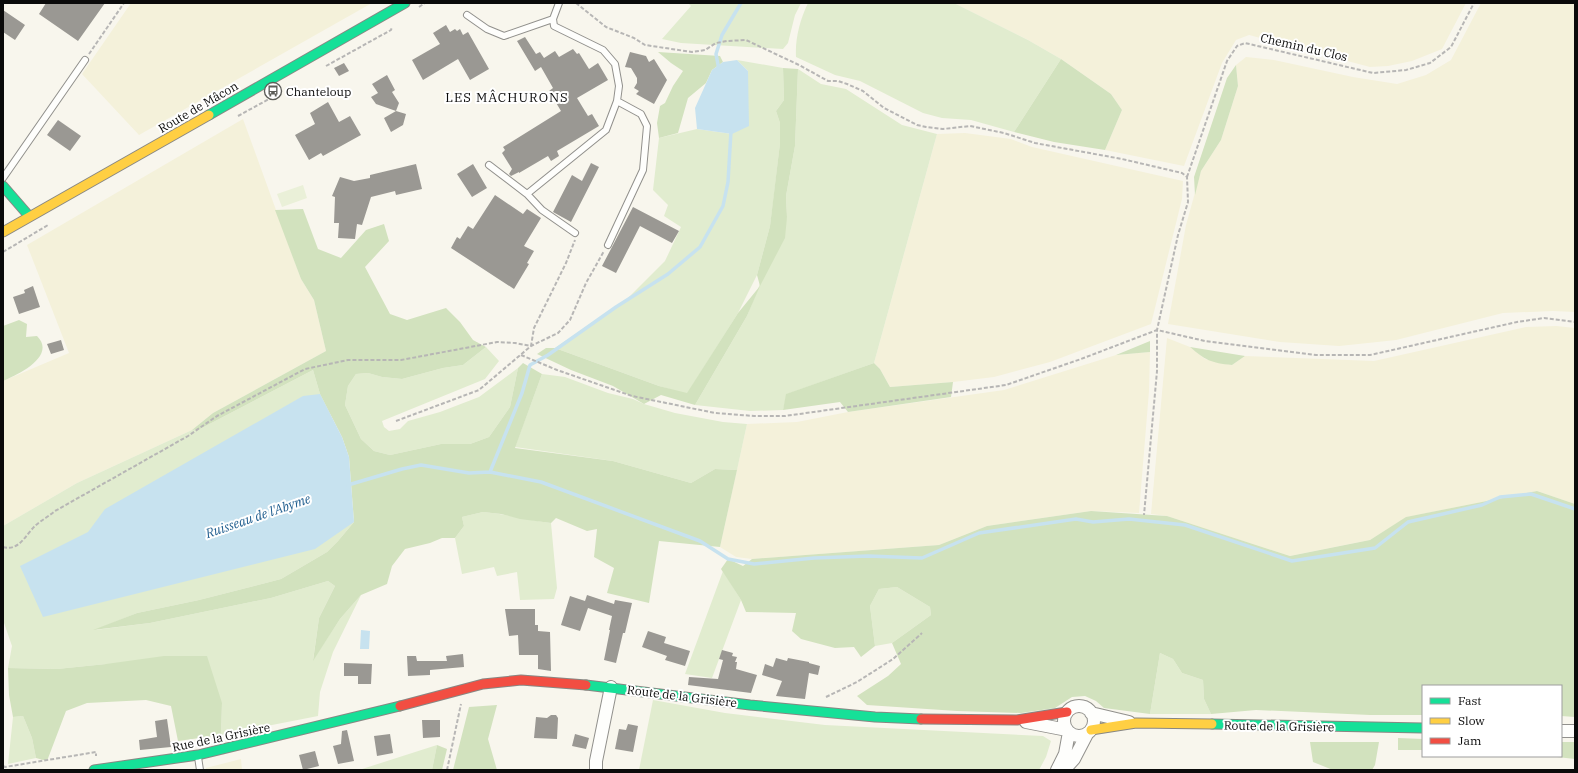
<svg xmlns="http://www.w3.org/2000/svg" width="1578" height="773" viewBox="0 0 1578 773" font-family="'IBM Plex Serif',serif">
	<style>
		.farmland { fill: #f4f1da }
		.green { fill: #e1eccf }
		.forest { fill: #d2e2be }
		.pitch { fill: #eaf0d8 }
		.water { fill: #c7e2ef }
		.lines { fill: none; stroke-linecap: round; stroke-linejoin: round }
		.stream { stroke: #c7e2ef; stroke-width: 3.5 }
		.building { fill: #9a9893 }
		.lane-casing { stroke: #91908c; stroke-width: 8 }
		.street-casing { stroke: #91908c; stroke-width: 14 }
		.fast-casing { stroke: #888783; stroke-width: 11 }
		.slow-casing { stroke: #888783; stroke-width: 11 }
		.jam-casing { stroke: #888783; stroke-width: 11 }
		.path { stroke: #b7b6b5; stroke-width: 2; stroke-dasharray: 4 2; stroke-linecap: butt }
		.lane { stroke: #fefefc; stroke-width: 6 }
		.street { stroke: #fefefc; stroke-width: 12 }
		.fast { stroke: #16e098; stroke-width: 9 }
		.slow { stroke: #ffcf43; stroke-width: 9 }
		.jam { stroke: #f24e42; stroke-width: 9 }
		.labels { text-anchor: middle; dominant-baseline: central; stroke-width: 4; stroke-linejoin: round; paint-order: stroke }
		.street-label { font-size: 12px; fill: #0a0a0a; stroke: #fff }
		.poi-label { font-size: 12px; fill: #0a0a0a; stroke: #fff; text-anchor: start }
		.neighbourhood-label { font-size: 13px; letter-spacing: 1px; fill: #0a0a0a; stroke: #fff }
		.water-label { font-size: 13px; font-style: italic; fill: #205e8f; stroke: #fff }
	</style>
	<rect width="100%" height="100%" fill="#f8f6ed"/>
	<!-- farmland -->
	<path class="farmland" d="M131 3H372L139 135 82 74Z
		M954 3H1466L1442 49 1412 61 1388 66 1370 67 1249 35 1236 40 1222 63 1184 166 1105 150 1122 110 1111 94 1061 59 1028 40Z
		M1481 3H1575V312L1553 311 1503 313 1396 340 1339 346 1280 342 1168 324 1186 225 1201 171 1221 140 1238 86 1236 65 1246 57 1274 60 1353 77 1397 84 1426 75 1451 60Z
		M243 119 301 279 314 300 326 351 213 413 192 430 77 483 3 526V381L69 353 27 245Z
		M965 133 1011 139 1032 147 1183 181 1182 199 1151 324 1050 362 994 377 953 382 890 387 880 369 874 363 937 134Z
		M1556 326 1575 328V504L1537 491 1407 517 1370 540 1290 556 1167 516 1151 514 1167 338 1190 347 1205 359 1232 365 1245 356 1374 361 1526 327Z
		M1150 352 1149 391 1139 513 1091 511 987 526 939 545 899 548 752 559 736 557 720 547 747 424 797 422 848 412 1004 390 1116 355Z
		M241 759 242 770H206V768Z"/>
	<!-- green -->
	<path class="green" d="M688 3H801L795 15 788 43 783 49 681 43 662 39 691 6Z
		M808 3H954L1028 40 1061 59 1014 132 971 120 942 118 923 113 860 81 835 75 796 57C795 38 800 20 808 3Z
		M737 60 783 68 784 100 776 111 780 123V143L773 203 770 226 757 275 738 313 687 394 659 386 555 348 628 298 665 261 681 227 664 216 668 205 653 190 659 138 697 129 732 134 748 71Z
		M798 69 821 84 846 89 902 125 937 134 874 363 787 394 783 410 750 411 695 405 747 316 787 217 786 196 795 146Z
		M486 347 499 361 485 379 382 421 384 427 389 431 400 429 408 421 440 412 479 397 518 368 510 407 489 437 470 444H441L390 455 374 451 361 439 345 405 348 386 356 374 368 373 382 377 402 379 443 368 463 365Z
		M313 370 320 394 330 413 354 522 338 541 327 552 281 579 199 600 137 613 95 630 150 623 271 598 328 581 335 586 319 618 313 660 340 619 361 595 333 652 320 692 318 716 221 735 222 703 106 664 57 669 8 668 12 646 3 620V526L77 483 192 430 200 429Z
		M542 374 565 377 608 393 633 399 644 404 675 413 723 422 747 424 737 470 715 469 691 483 613 461 515 447Z
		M483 512C506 514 528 520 551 523L557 588 554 599 520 600 517 572 497 576 494 567 462 574 455 538 464 526 462 517Z
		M723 571 741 600 712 678 685 674Z
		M897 587 930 607 931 615 892 643 875 646 870 606 879 589Z
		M1160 653 1173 659 1182 673 1203 680 1204 699 1211 714H1150Z
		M653 700 725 713 825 725 1043 736 1051 741 1046 757 1039 770H639Z
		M23 716 32 738 36 758 8 764 13 717Z
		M437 745 432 770H359Z"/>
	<!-- forest -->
	<path class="forest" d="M658 52 720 56 723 62 712 70 706 83 688 98 678 133 659 138 657 123 660 106 665 103 673 86 683 71 671 63Z
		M1061 59 1111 94 1122 110 1105 150 1054 142 1014 132Z
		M1236 65 1238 86 1221 140 1201 171 1195 195 1194 177 1227 78Z
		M783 68 798 69 795 146 786 196 787 217 785 238 760 286 747 316 695 405 661 395 644 404 613 386 571 370 537 354 546 348H555L659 386 687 393 738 313 760 286 757 275 770 226 780 143V123L776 111 784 100Z
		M303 209 318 249 341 258 366 230 384 224 389 241 365 267 390 314 407 320 446 308 460 322 473 340 486 347 463 365 443 368 402 379 382 377 368 373 356 374 348 386 345 405 361 439 374 451 390 455 441 444H470L489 437 510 407 518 368 523 363 542 374 515 448 613 461 691 483 715 469 737 470 720 547 659 541 649 603 607 593 614 568 594 557 597 529 587 531 556 518 551 523 520 519 501 514 483 512 462 517 464 526 455 538H442L430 543 405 549 392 566 387 584 361 595 340 619 313 661 319 618 335 586 328 581 271 598 150 623 93 630 137 613 199 600 281 579 327 552 338 541 354 522 349 457 342 437 320 394 313 370 200 429 192 430 213 413 326 351 314 300 301 279 275 210Z
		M19 320 27 324 26 337 37 336C57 356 18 375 3 381V326Z
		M1150 341V352L1116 355Z
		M1190 347 1245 356 1232 365C1211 363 1205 360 1190 347Z
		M874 363 880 369 890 387 953 382 951 397 848 412 840 402 783 410 786 394Z
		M1537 491 1575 504V717L1561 716V686H1423V715H1370L1256 710 1211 714 1204 699 1203 680 1182 673 1173 659 1160 653 1150 714 1104 708 1096 701 1085 696 1072 697 1055 708 1021 713 957 711 867 705 857 696 888 676 901 664 892 643 931 615 930 607 897 587 879 589 870 606 875 646 861 657 854 647 835 648 801 639 792 631 796 613 746 612 741 600 721 569 728 559 743 566 752 559 939 545 987 526 1091 511 1167 516 1290 556 1370 540 1406 517Z
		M164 656H207L222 703 221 735 178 741 171 706 146 700 87 703 66 711 47 761 36 758 32 738 23 716 13 717 9 695 8 668 57 669 106 664Z
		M497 705 488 739 497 770H453L469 707Z
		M1398 738 1423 739V750H1398Z
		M1310 742H1379L1375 765 1372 770H1333L1313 762Z
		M1561 742H1575V759L1548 756H1561Z
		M437 745 447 749 442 770H432Z"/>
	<!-- pitch -->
	<path class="pitch" d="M303 185 307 198 282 207 277 194Z"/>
	<!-- water -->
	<path class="water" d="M737 60 748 71 749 126 732 134 697 129 695 108 712 70 723 62Z
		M320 394 342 437 349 457 354 522 315 549 43 617 20 566 88 532 105 509 303 396Z
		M361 630 370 631 369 649H360Z"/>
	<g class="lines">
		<!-- stream -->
		<path class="stream" d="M719 70 716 54 722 35 741 3
			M490 472 522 393 530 365 548 355 616 307 668 274 700 247 723 206 728 182 731 131
			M348 485 402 469 421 465 469 473 490 472 541 482 700 541 728 559 754 564 814 558 868 556 922 558 979 533 1076 519 1093 522 1129 519 1185 525 1292 561 1375 548 1408 522 1482 505 1500 497 1531 494 1575 509"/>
	</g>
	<!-- building -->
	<path class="building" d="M46 3H105L78 41 39 14Z
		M3 10 25 25 15 40 3 32Z
		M446 25 450 32 455 29 457 31 460 29 463 35 468 32 489 69 470 80 458 59 423 80 412 60 440 44 433 33Z
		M525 37 536 54 540 52 544 58 555 51 559 57 573 49 577 54 579 53 589 69 598 63 608 80 577 98 588 116 592 114 599 126 557 151 559 156 551 161 548 156 519 173V172L511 176 509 174 512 169 502 153 505 150 503 147 561 111 549 91 553 88 541 67 535 71 517 41Z
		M630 52 646 56 649 62 654 59 667 80 654 104 636 94 639 91 634 88 637 83V78L631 68 625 67Z
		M344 63 349 71 339 76 334 68Z
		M387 75 395 90 392 92 399 103 396 111 406 114 403 125 391 132 384 118 396 111 376 104 371 97 378 93 372 84Z
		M328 102 339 122 350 116 361 135 323 156 321 153 309 160 295 135 315 124 310 113Z
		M58 120 81 136 70 151 47 135Z
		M591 163 599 167 571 222 553 212 572 175 582 181Z
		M416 164 422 189 396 195 395 191 371 197 362 225 357 224 355 239 338 238 339 223H334L335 197 332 196 340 177 354 181 370 178V175Z
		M473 164 487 188 472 197 457 174Z
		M495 195 523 214 527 209 541 218 524 246 534 251 527 263 529 264 514 289 451 248 457 237 460 239 468 226 473 229Z
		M633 207 679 231 672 243 640 226 616 273 602 266Z
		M33 286 40 307 19 314 13 297 25 293 24 290Z
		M61 340 64 350 51 354 47 344Z
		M587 595 614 604 615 600 632 603 625 633H623L616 663 604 660 610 630H609L612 616 588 608 580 631 561 625 570 596 585 601Z
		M505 609H535V625H538V631L550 632 551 671 538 669V655H519L518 635 509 636Z
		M648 631 666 637 664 643 690 651 685 666 665 660 667 656 642 647Z
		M722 650 733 653 732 656 737 657 735 662H737L736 669 757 675 751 693 688 685 689 677 718 679 723 660 719 659Z
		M463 654 464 667 430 670V675L408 676 407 656H416L417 661H447L446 656Z
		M776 658 787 661 788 658 809 662V663L820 666 818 675 809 673 805 699 776 696 782 681 762 675 765 664 773 667Z
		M344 663 372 664 371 684H358V676H344Z
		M551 715H556L558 718 557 739 534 738 536 717 547 718Z
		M167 719 171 747 140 750 139 740 157 737 155 721Z
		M422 720H440V737L423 738Z
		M628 724 638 726 633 752 615 749 619 729 626 730Z
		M347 730 354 761 338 764 333 746 341 744 342 731Z
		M390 734 393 753 377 756 374 736Z
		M575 734 589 738 586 749 572 746Z
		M315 751 319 766 303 770 299 755Z"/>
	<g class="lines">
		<!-- lane casing -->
		<g class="lane-casing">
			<path id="lane" d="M467 15 487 29 504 36 553 19
				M489 165 527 194 606 130 617 101 619 86 615 64 603 50 554 26 553 19 559 3
				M3 178 85 60
				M527 194 542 210 575 233
				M608 245 643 170 647 126 641 114 617 101
				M198 757 200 770"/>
		</g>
		<!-- street casing -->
		<g class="street-casing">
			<path id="street" d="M1064 721a15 15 0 1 1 30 0a15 15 0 1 1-30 0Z
				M1091 713 1129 722
				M1026 722 1067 730
				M1561 731H1575
				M596 770V761L611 687
				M1057 770 1065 754 1069 732
				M1064 770 1074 759 1087 734"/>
		</g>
		<!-- fast casing -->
		<g class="fast-casing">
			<path id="fast" d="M209 115 405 3
				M3 186 29 216
				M586 685 750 705 875 717 921 719
				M1212 724 1423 728
				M94 770 198 755 400 706"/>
		</g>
		<!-- slow casing -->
		<g class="slow-casing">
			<path id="slow" d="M3 232 209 115
				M1091 730 1136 723 1212 724"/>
		</g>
		<!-- jam casing -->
		<g class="jam-casing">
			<path id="jam" d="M400 706 483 684 521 680 586 685
				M921 719 1017 720 1067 712"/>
		</g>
		<!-- path -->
		<path class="path" d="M576 3 606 27 634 38 645 45 692 52 705 50 716 43 727 41 746 40 799 65 828 81H838L847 84 863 91 884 108 917 125 926 127 943 129 970 126 1004 133 1035 143 1122 159 1182 173 1187 177 1188 202 1178 235 1157 330V371L1144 515
			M419 7 425 3
			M89 54 124 3
			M326 66 391 30 392 27
			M238 116 269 99
			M1187 177 1227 61 1237 46 1245 43 1373 73 1406 70 1430 63 1451 47 1474 3
			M3 252 48 225
			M521 355 557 370 632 396 715 413 754 416H785L1006 385 1081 359 1157 330 1205 341 1316 355H1370L1517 322 1544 318 1575 322
			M396 421 479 390 531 346 558 333 570 320 586 283 604 251
			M3 547C19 552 26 534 36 525 42 520 49 516 55 511L188 436 217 416 305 369 348 360H401L497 342 515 343 531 346 534 328 566 263 575 240
			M826 697 857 682 893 659 922 633
			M3 766 5 767 96 752V756
			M447 770 461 704"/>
		<!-- lane -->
		<use href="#lane" class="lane"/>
		<!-- street -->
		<use href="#street" class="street"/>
		<!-- fast -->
		<use href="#fast" class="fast"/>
		<!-- slow -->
		<use href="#slow" class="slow"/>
		<!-- jam -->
		<use href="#jam" class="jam"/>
	</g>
	<!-- icons -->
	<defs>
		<g id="bus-ring" transform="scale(0.9)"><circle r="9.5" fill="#fff" stroke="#5d5d59" stroke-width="1.5"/><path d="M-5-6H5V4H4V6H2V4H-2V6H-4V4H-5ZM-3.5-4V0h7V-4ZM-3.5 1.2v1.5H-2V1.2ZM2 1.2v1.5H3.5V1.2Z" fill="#5d5d59"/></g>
	</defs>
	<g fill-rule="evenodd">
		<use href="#bus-ring" x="273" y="91"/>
	</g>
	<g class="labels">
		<!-- street labels -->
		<g class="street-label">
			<text transform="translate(1304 47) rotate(13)">Chemin du Clos</text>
			<text transform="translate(198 107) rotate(-30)">Route de Mâcon</text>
			<text transform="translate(682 696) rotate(7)">Route de la Grisière</text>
			<text transform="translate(1279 726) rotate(1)">Route de la Grisière</text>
			<text transform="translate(221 737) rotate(-12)">Rue de la Grisière</text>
		</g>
		<!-- poi labels -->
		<g class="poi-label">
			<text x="286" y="91">Chanteloup</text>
		</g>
		<!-- neighbourhood labels -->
		<g class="neighbourhood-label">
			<text x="507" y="97">LES MÂCHURONS</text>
		</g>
		<!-- water labels -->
		<g class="water-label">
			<text transform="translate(258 516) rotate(-19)">Ruisseau de l'Abyme</text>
		</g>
	</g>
	<!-- border -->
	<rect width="1578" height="773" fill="none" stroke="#0a0a0a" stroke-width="8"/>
	<!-- legend -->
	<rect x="1422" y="685" width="140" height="72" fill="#ffffff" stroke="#9d9d9d"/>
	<rect x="1430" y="698" width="20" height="6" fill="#16e098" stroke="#9d9d9d"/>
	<text x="1458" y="705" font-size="12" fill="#0a0a0a">Fast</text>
	<rect x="1430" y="718" width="20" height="6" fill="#ffcf43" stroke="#9d9d9d"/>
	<text x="1458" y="725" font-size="12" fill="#0a0a0a">Slow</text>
	<rect x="1430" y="738" width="20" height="6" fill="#f24e42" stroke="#9d9d9d"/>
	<text x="1458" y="745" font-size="12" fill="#0a0a0a">Jam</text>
</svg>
